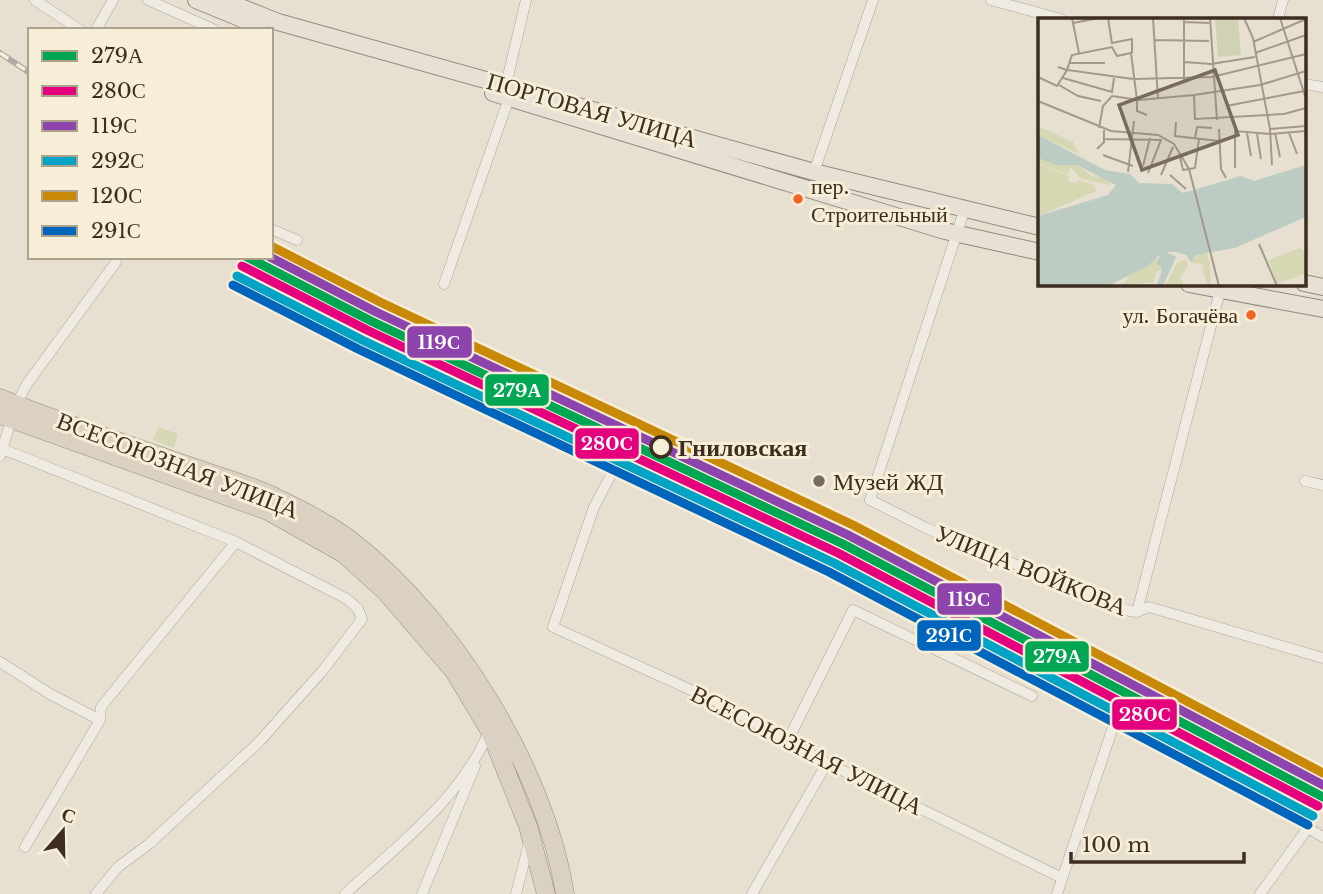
<svg xmlns="http://www.w3.org/2000/svg" width="1323" height="894" viewBox="0 0 1323 894" font-family="'Libre Baskerville',serif">
	<style>
		.grass { fill: url(#grass-tufts) }
		.lines { fill: none; stroke-linecap: round; stroke-linejoin: round }
		.street-casing { stroke: #ada599; stroke-width: 11 }
		.primary-casing { stroke: #928b80; stroke-width: 18 }
		.highway-casing { stroke: #928b80; stroke-width: 19 }
		.street { stroke: #efebe3; stroke-width: 10 }
		.primary { stroke: #e6e1d4; stroke-width: 16 }
		.highway { stroke: #dad1c2; stroke-width: 18 }
		.rail-casing { stroke: #afaaa2; stroke-width: 6 }
		.rail { stroke: #f7eed8; stroke-width: 3.5; stroke-dasharray: 10; stroke-linecap: butt }
		.rail-1-casing { stroke: #f7eed8; stroke-width: 14 }
		.rail-2-casing { stroke: #f7eed8; stroke-width: 14 }
		.rail-3-casing { stroke: #f7eed8; stroke-width: 14 }
		.rail-4-casing { stroke: #f7eed8; stroke-width: 14 }
		.rail-5-casing { stroke: #f7eed8; stroke-width: 14 }
		.rail-6-casing { stroke: #f7eed8; stroke-width: 14 }
		.rail-1 { stroke: #00a651; stroke-width: 9 }
		.rail-2 { stroke: #e5007d; stroke-width: 9 }
		.rail-3 { stroke: #8e44ad; stroke-width: 9 }
		.rail-4 { stroke: #03a3c5; stroke-width: 9 }
		.rail-5 { stroke: #c88808; stroke-width: 9 }
		.rail-6 { stroke: #0065bd; stroke-width: 9 }
		.bus-dot { fill: #f26522; stroke: #f7eed8; stroke-width: 2.5 }
		.stop-dot { fill: #f7eed8; stroke: #3d2e20; stroke-width: 3.5 }
		.poi-dot { fill: #786c5e; stroke: #f7eed8; stroke-width: 2.5 }
		.labels { text-anchor: middle; dominant-baseline: central; stroke-width: 6; stroke-linejoin: round; paint-order: stroke }
		.bus-label { font-size: 22px; fill: #3d2e20; stroke: #f7eed8; text-anchor: start }
		.street-label { font-size: 24px; fill: #3d2e20; stroke: #f7eed8 }
		.stop-label { font-size: 24px; font-weight: bold; fill: #3d2e20; stroke: #f7eed8; text-anchor: start }
		.poi-label { font-size: 24px; fill: #3d2e20; stroke: #f7eed8; text-anchor: start }
		.inset-river { fill: none; stroke: #bcccc2; stroke-width: 3.5 }
		.inset-road { fill: none; stroke: #a3998a; stroke-width: 2 }
		.view { fill: #786c5e; fill-opacity: 0.15; stroke: #786c5e; stroke-width: 3.5 }
		.inset-edge { fill: none; stroke: #3d2e20; stroke-width: 3.5 }
		.line-badge { stroke: #f7eed8; stroke-width: 2.5 }
		.badge-label { font-size: 19px; text-anchor: middle; font-weight: bold; fill: #fff }
	</style>
	<defs>
		<pattern id="grass-tufts" width="24" height="20" patternUnits="userSpaceOnUse" patternTransform="scale(1.75)"><rect width="24" height="20" fill="#d6d7b3"/><path d="M3 7l-1-3M5 7V3M7 7l1-3M15 17l-1-3M17 17v-4M19 17l1-3" fill="none" stroke="#b9b99a"/></pattern>
	</defs>
	<rect width="100%" height="100%" fill="#e7e0d1"/>
	<!-- grass -->
	<path class="grass" d="M158 427 178 434 174 448 153 440Z"/>
	<g class="lines">
		<!-- street casing -->
		<g class="street-casing">
			<path id="street" d="M35 0 80 30
				M148 0 215 30
				M991 0 1061 19
				M1278 19 1283 0
				M96 30 113 0
				M1304 84 1323 87
				M505 89 526 0
				M814 172 873 0
				M964 211 870 500 926 528 1130 611 1137 612 1149 607 1323 658
				M271 229 297 240
				M444 284 509 98
				M0 448 236 542 347 599 358 609 362 619 324 669 260 741 149 844 118 867 96 894
				M0 456 16 405 27 384 116 262
				M620 458 594 507 553 627 717 702 827 763 1060 877
				M1305 481 1323 485
				M1137 612 1221 287
				M0 662 50 694 100 720
				M788 740 853 610 1032 696
				M25 847 100 720 101 707 236 542
				M345 894C397 846 462 798 489 731
				M422 894 475 766
				M516 894 529 843
				M752 894 827 763
				M1057 894 1113 727
				M1260 894 1308 828 1323 837"/>
		</g>
		<!-- primary casing -->
		<g class="primary-casing">
			<path id="primary" d="M196 0 259 26
				M223 0 278 22 814 172 1040 227
				M493 93 945 231 1040 252
				M1304 283 1323 287
				M1189 284 1323 309"/>
		</g>
		<!-- highway casing -->
		<g class="highway-casing">
			<path id="highway" d="M0 398C64 424 130 445 195 468 221 477 250 485 275 497 301 510 330 524 353 542 453 620 545 768 565 894
				M0 415 268 511 344 554 385 591 454 671 490 731 528 826 546 894"/>
		</g>
		<!-- street -->
		<use href="#street" class="street"/>
		<!-- primary -->
		<use href="#primary" class="primary"/>
		<!-- highway -->
		<use href="#highway" class="highway"/>
		<!-- rail casing -->
		<g class="rail-casing">
			<path id="rail" d="M0 53 30 73"/>
		</g>
		<!-- rail -->
		<use href="#rail" class="rail"/>
		<!-- rail-1 casing -->
		<g class="rail-1-casing">
			<path id="rail-1" d="M247 257 371 321 843 544 1323 797"/>
		</g>
		<!-- rail-2 casing -->
		<g class="rail-2-casing">
			<path id="rail-2" d="M242 266 367 330 838 553 1318 806"/>
		</g>
		<!-- rail-3 casing -->
		<g class="rail-3-casing">
			<path id="rail-3" d="M270 257 376 312 848 535 1323 785"/>
		</g>
		<!-- rail-4 casing -->
		<g class="rail-4-casing">
			<path id="rail-4" d="M237 276 362 340 834 563 1313 816"/>
		</g>
		<!-- rail-5 casing -->
		<g class="rail-5-casing">
			<path id="rail-5" d="M271 246 380 302 853 525 1323 773"/>
		</g>
		<!-- rail-6 casing -->
		<g class="rail-6-casing">
			<path id="rail-6" d="M233 285 358 349 829 572 1308 825"/>
		</g>
		<!-- rail-1 -->
		<use href="#rail-1" class="rail-1"/>
		<!-- rail-2 -->
		<use href="#rail-2" class="rail-2"/>
		<!-- rail-3 -->
		<use href="#rail-3" class="rail-3"/>
		<!-- rail-4 -->
		<use href="#rail-4" class="rail-4"/>
		<!-- rail-5 -->
		<use href="#rail-5" class="rail-5"/>
		<!-- rail-6 -->
		<use href="#rail-6" class="rail-6"/>
	</g>
	<!-- markers -->
	<g class="bus-dot">
		<circle cx="798" cy="199" r="6"/>
		<circle cx="1251" cy="315" r="6"/>
	</g>
	<circle class="stop-dot" cx="661" cy="447" r="10"/>
	<circle class="poi-dot" cx="819" cy="481" r="7"/>
	<g class="labels">
		<!-- bus labels -->
		<g class="bus-label">
			<text x="811" y="186">пер.<tspan x="811" dy="28">Строительный</tspan></text>
			<text x="1238" y="315" text-anchor="end">ул. Богачёва</text>
		</g>
		<!-- street labels -->
		<g class="street-label">
			<text transform="translate(592 110) rotate(16)">ПОРТОВАЯ УЛИЦА</text>
			<text transform="translate(178 465) rotate(21)">ВСЕСОЮЗНАЯ УЛИЦА</text>
			<text transform="translate(1031 570) rotate(22)">УЛИЦА ВОЙКОВА</text>
			<text transform="translate(807 750) rotate(27)">ВСЕСОЮЗНАЯ УЛИЦА</text>
		</g>
		<!-- stop labels -->
		<g class="stop-label">
			<text x="678" y="447">Гниловская</text>
		</g>
		<!-- poi labels -->
		<g class="poi-label">
			<text x="833" y="481">Музей ЖД</text>
		</g>
	</g>
	<!-- overview -->
	<g transform="translate(1038 18)">
		<rect width="268" height="268" fill="#e7e0d1"/>
		<path d="M0 138 20 147H39L54 158 72 161V167L43 161 33 150 29 156 0 145ZM0 146 32 158 30 163 38 166 40 162 56 167 59 173 0 198ZM262 230 268 235V255L239 266 231 242ZM168 232 172 246 173 268H169L164 246 154 245 155 237ZM119 237 118 247 124 252 119 253 115 264 84 268 94 254 108 249ZM148 241 150 248 142 260 147 268H127L139 245Z" fill="#d6d7b3"/>
		<path d="M0 108 35 124 41 136 0 117Z" fill="#d6d7b3"/>
		<path d="M177 0H200L203 37 180 39Z" fill="#d1d1b3"/>
		<path d="M0 117 67 152 92 156 101 165 134 166 145 175 203 158 216 163 268 147V199L197 230 156 237 154 245 148 237 138 234H129L138 239 125 268H119L124 251 118 245 123 236 108 249 70 268H0V198L70 177 78 167 39 147H18L1 140Z" fill="#bcccc2"/>
		<path class="inset-river" d="M163 190 268 158M0 236 157 192"/>
		<path class="inset-road" d="M34 0 41 35M70 0 74 26M115 0 120 81M172 0 179 102M206 0 215 20 232 111 234 147M242 0 268 81M146 4 171 5M35 5 61 0M117 22 171 23M215 24 268 1M74 25 94 21V35M217 35 268 17M146 44 173 46 217 39M32 45H67M0 59 19 68 29 52 20 49M25 60 74 74 76 60M95 61 29 52 34 37 74 29 79 38 93 35 99 82M97 61 174 59 268 36M146 62V0M21 67 40 78 63 83M156 77 157 101 246 96 268 90M99 82V93L109 97M0 83 73 113 120 117 136 126 151 151 181 268M188 88 266 73M138 104 137 118 181 123M61 110 65 88 74 78 101 82 156 77 222 67 268 53M181 111 183 151 188 160M232 111 268 108M209 115 213 138M237 115 242 139M251 115 259 136M219 116 223 141M157 120 159 109 174 110M66 121 123 122 110 155M59 131 66 124V112M65 137 95 148M142 139 145 152 157 150 161 121M105 148 112 120M197 150V113L232 116 268 113M90 154 96 103M123 157 135 129M132 157 148 171M221 226 239 268"/>
		<path class="view" d="M177 52 200 117 104 152 81 87Z"/>
		<rect width="268" height="268" class="inset-edge"/>
	</g>
	<g class="line-badge">
		<rect x="406" y="325" width="67" height="34" rx="7" fill="#8e44ad"/>
		<rect x="484" y="373" width="66" height="34" rx="7" fill="#00a651"/>
		<rect x="574" y="427" width="66" height="33" rx="7" fill="#e5007d"/>
		<rect x="936" y="582" width="67" height="34" rx="7" fill="#8e44ad"/>
		<rect x="916" y="619" width="66" height="33" rx="7" fill="#0065bd"/>
		<rect x="1024" y="640" width="66" height="33" rx="7" fill="#00a651"/>
		<rect x="1111" y="698" width="67" height="33" rx="7" fill="#e5007d"/>
	</g>
	<g class="badge-label">
		<text x="439" y="349">119С</text>
		<text x="517" y="397">279А</text>
		<text x="607" y="450">280С</text>
		<text x="969" y="606">119С</text>
		<text x="949" y="642">291С</text>
		<text x="1057" y="663">279А</text>
		<text x="1145" y="721">280С</text>
	</g>
	<!-- legend -->
	<rect x="28" y="28" width="245" height="231" fill="#f7eed8" stroke="#ada18e" stroke-width="2"/>
	<rect x="42" y="51" width="35" height="10" fill="#00a651" stroke="#ada18e" stroke-width="2"/>
	<text x="91" y="63" font-size="21" fill="#3d2e20">279А</text>
	<rect x="42" y="86" width="35" height="10" fill="#e5007d" stroke="#ada18e" stroke-width="2"/>
	<text x="91" y="98" font-size="21" fill="#3d2e20">280С</text>
	<rect x="42" y="121" width="35" height="10" fill="#8e44ad" stroke="#ada18e" stroke-width="2"/>
	<text x="91" y="133" font-size="21" fill="#3d2e20">119С</text>
	<rect x="42" y="156" width="35" height="10" fill="#03a3c5" stroke="#ada18e" stroke-width="2"/>
	<text x="91" y="168" font-size="21" fill="#3d2e20">292С</text>
	<rect x="42" y="191" width="35" height="10" fill="#c88808" stroke="#ada18e" stroke-width="2"/>
	<text x="91" y="203" font-size="21" fill="#3d2e20">120С</text>
	<rect x="42" y="226" width="35" height="10" fill="#0065bd" stroke="#ada18e" stroke-width="2"/>
	<text x="91" y="238" font-size="21" fill="#3d2e20">291С</text>
	<!-- north arrow -->
	<g transform="translate(63 831) rotate(20)" stroke="#f7eed8" stroke-width="5" paint-order="stroke">
	<path d="M0-5L12 26L0 18L-12 26Z" fill="#3d2e20"/>
	<text y="-10" font-size="19" font-weight="bold" text-anchor="middle" fill="#3d2e20">С</text>
	</g>
	<!-- scale -->
	<path d="M1071 852v10h173v-10" fill="none" stroke="#3d2e20" stroke-width="3.5"/>
	<text x="1082" y="852" font-size="21" fill="#3d2e20" stroke="#f7eed8" stroke-width="5" paint-order="stroke">100 m</text>
</svg>
